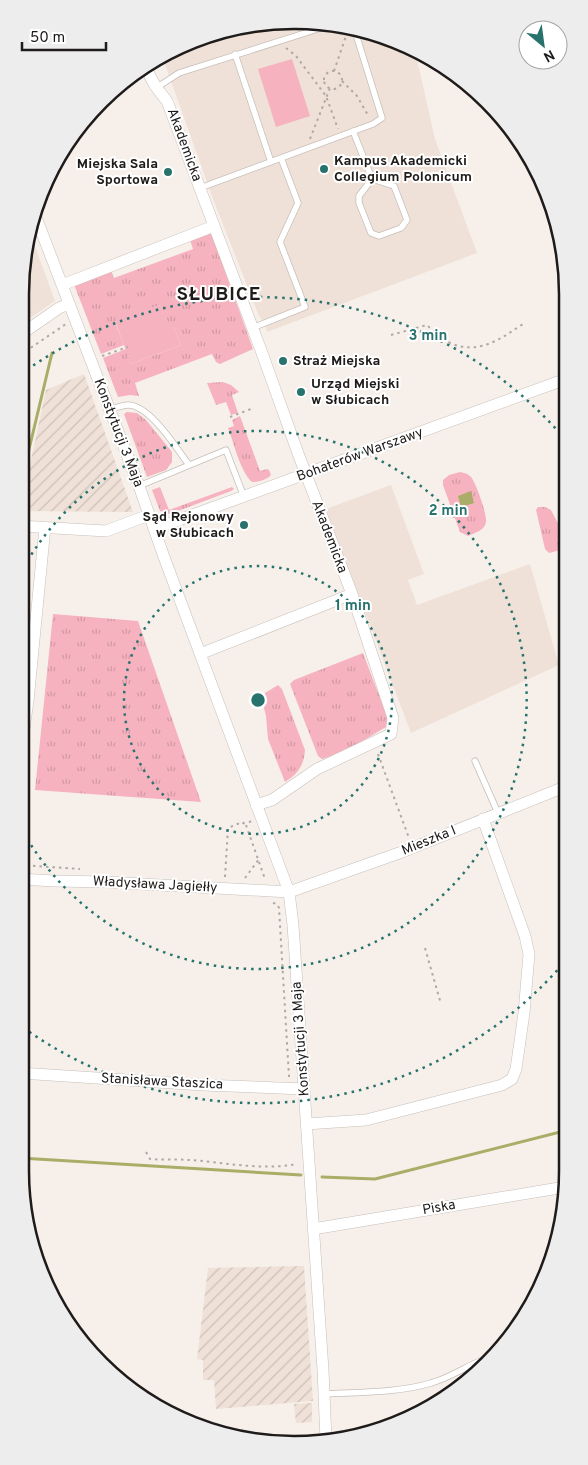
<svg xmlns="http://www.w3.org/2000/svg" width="588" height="1465" viewBox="0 0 588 1465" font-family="Overpass,sans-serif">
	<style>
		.built { fill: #efe1d7 }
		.industrial { fill: url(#industrial-furrows) }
		.grass { fill: url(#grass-tufts) }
		.pitch { fill: #f6b2bf }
		.water { fill: #a9ad67 }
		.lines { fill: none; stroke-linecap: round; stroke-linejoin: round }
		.stream { stroke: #a9ad67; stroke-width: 3 }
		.lane-casing { stroke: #c6bfba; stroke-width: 7 }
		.street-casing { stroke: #c6bfba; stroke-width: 12 }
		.path { stroke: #afa9a5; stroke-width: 2; stroke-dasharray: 2.5 4; stroke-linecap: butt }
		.lane { stroke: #fff; stroke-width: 5.5 }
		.street { stroke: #fff; stroke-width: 11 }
		.ring { fill: none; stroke: #28726e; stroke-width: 2.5; stroke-dasharray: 2.5 5 }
		.poi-dot { fill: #28726e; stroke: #fff; stroke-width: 2 }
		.labels { text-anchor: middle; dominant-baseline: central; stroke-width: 4; stroke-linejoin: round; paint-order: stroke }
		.street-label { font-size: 14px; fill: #1e1b1a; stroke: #fff }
		.poi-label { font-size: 14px; font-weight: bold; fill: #1e1b1a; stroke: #fff; text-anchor: start }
		.district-label { font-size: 19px; font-weight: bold; letter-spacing: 1px; fill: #1e1b1a; stroke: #fff }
		.rim { fill: none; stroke: #1e1b1a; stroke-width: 2.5 }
		.centre { fill: #28726e; stroke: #fff; stroke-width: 2.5 }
		.ring-label { font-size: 15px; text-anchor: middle; font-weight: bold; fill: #28726e; stroke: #fff; stroke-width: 4; stroke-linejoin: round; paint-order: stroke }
	</style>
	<defs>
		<pattern id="industrial-furrows" width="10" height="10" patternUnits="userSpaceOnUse" patternTransform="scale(1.25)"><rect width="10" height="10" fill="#efe1d7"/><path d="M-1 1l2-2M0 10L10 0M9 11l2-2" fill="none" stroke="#ccc0b8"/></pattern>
		<pattern id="grass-tufts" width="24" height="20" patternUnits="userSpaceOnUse" patternTransform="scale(1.25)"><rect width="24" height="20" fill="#f6b2bf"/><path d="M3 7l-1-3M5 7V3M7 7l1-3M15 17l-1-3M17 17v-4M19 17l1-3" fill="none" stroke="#d298a4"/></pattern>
	</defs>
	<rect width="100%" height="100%" fill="#f7f0ea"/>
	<!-- built -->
	<path class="built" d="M276 21 382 34 415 51 435 139 477 253 267 332 264 323 259 316 213 199 162 56 173 48Z
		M30 233 55 301 20 325V294Z
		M391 485 424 574 408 580 417 605 530 564 559 665 411 733 326 509Z
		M568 1083V1123L558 1125Z"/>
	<!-- industrial -->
	<path class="industrial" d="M84 374 133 512 20 511 46 390Z
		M304 1266 313 1401 216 1409 214 1380H203V1360L197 1359 208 1268Z
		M312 1403V1422L296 1423 294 1404Z"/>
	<!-- grass -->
	<path class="grass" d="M211 232 253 349 220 364 216 362 212 354 135 383 139 396 130 395 118 397 103 358 126 349 131 364 181 345 174 327 169 329 160 305 115 322 124 345 101 354 75 287 76 283 111 270 114 278 193 249 190 240Z
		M223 382 231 385 239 392 232 395 238 413 231 415 226 402 216 405 207 383Z
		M127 412 137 413 146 420 172 452V462L166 470 147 477 124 414Z
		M240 416 260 471 267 469 269 470 271 475C267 480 258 482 252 482 240 471 234 443 228 428L234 426 232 420Z
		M460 472C465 473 468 474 471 477 476 483 487 514 486 522 485 530 475 533 468 536L460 532 443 485V480L449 475Z
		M160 487 169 510 232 487 234 489 231 491 170 514 160 511 152 490Z
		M538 507H545L551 510 566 539 564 549 549 553 545 549 536 510Z
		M53 614 138 621 201 802 35 790Z
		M363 653 388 719 386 727C366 739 344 753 322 759L318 756 290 684 294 680Z
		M278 685 282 689 305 750C304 765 298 774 285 782L268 739 266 716 264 708 265 693Z"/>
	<!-- pitch -->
	<path class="pitch" d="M292 59 310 116 276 127 258 69Z
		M160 305 169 328 174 327 181 345 131 364 115 321Z"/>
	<!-- water -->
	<path class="water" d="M471 491 474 503 461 507 458 496Z"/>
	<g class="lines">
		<!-- stream -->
		<path class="stream" d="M20 487 52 353
			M20 1158 301 1175
			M322 1177 375 1179 568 1130"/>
		<!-- lane casing -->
		<g class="lane-casing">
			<path id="lane" d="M235 54 271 162
				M156 88 179 73 324 27
				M353 131 372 179 359 196V203L371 233 379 236 401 228 407 220 394 186 372 179
				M200 188 373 124 382 118 355 31
				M252 328 305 307 280 242 298 203 281 158
				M109 410C115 408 122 405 128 405 150 405 177 449 189 465
				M139 486 226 450 244 497
				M475 761 498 813
				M324 1394C358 1392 398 1393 431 1383 453 1377 470 1363 491 1357"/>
		</g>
		<!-- street casing -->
		<g class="street-casing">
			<path id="street" d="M147 68C151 82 158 90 167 101L262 353 299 456 352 594 393 718 391 734 317 769 272 800 256 805
				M34 212 139 486 164 557 289 892 293 925 323 1370 326 1440
				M62 285 214 226
				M20 335 59 308 69 304
				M20 526 106 531 149 515
				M154 529 566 379
				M200 654 352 594
				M20 757 28 701 45 527
				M20 879 54 881 106 882 289 892 402 852 567 786
				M20 1073 203 1085 304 1089
				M306 1124 366 1120 502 1085 512 1079 516 1069 524 1013 529 954 525 936 483 819
				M313 1229 565 1187"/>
		</g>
		<!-- path -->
		<path class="path" d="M272 22 275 33
			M286 48 296 56 326 96 338 129
			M334 71 347 33
			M324 80a9 9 0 1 1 18 0a9 9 0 1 1-18 0Z
			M342 81 357 96 369 117
			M310 139 330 88
			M391 335 427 325C433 331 440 339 448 342 477 356 499 340 523 324
			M20 355 66 324
			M102 356 128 347
			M230 417 251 409
			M378 754 409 838
			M251 821 246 825 265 879
			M20 865 80 869
			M225 877 228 828 242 822 246 825
			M245 878 259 859
			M273 903 277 904 279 908 289 1077
			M425 948 441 1004
			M146 1152 150 1159C163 1160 176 1159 189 1160 224 1162 261 1171 297 1164"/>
		<!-- lane -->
		<use href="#lane" class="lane"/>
		<!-- street -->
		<use href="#street" class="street"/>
	</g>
	<!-- distance rings -->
	<g class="ring">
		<circle cx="258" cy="700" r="134"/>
		<path d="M20 574A269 269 0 1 1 20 826"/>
		<path d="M567 959A403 403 0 0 1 21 1026M21 374A403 403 0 0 1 564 438"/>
	</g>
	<!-- markers -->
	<g class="poi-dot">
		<circle cx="324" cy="169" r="5"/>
		<circle cx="168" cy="172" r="5"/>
		<circle cx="283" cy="361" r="5"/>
		<circle cx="301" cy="392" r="5"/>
		<circle cx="244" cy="525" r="5"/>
	</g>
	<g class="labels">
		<!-- street labels -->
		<g class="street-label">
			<text transform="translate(184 145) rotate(70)">Akademicka</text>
			<text transform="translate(118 433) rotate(69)">Konstytucji 3 Maja</text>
			<text transform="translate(360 455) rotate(-20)">Bohaterów Warszawy</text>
			<text transform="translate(329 537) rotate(69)">Akademicka</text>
			<text transform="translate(429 841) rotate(-22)">Mieszka I</text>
			<text transform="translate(155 885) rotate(3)">Władysława Jagiełły</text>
			<text transform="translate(301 1039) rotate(-94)">Konstytucji 3 Maja</text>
			<text transform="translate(162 1082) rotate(3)">Stanisława Staszica</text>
			<text transform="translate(439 1208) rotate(-10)">Piska</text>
		</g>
		<!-- poi labels -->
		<g class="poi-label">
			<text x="334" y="161">Kampus Akademicki<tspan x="334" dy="16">Collegium Polonicum</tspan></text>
			<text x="158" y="164" text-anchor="end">Miejska Sala<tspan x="158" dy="16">Sportowa</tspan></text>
			<text x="293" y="361">Straż Miejska</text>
			<text x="311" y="384">Urząd Miejski<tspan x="311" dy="16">w Słubicach</tspan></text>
			<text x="234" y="517" text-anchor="end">Sąd Rejonowy<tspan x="234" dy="16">w Słubicach</tspan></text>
		</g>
		<!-- district labels -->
		<g class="district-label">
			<text x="219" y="295">SŁUBICE</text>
		</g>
	</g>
	<!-- crop -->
	<path d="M0 0H588V1465H0ZM294 29H294A265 265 0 0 1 559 294V1171A265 265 0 0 1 294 1436H294A265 265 0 0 1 29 1171V294A265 265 0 0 1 294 29Z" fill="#ededed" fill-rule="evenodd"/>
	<path class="rim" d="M294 29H294A265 265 0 0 1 559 294V1171A265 265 0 0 1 294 1436H294A265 265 0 0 1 29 1171V294A265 265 0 0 1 294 29Z"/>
	<circle cx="258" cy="700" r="8" class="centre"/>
	<g class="ring-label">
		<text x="428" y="340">3 min</text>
		<text x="448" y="515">2 min</text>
		<text x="353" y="610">1 min</text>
	</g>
	<!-- north arrow -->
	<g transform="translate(543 45) rotate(151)"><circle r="24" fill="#ffffff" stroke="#a5a4a3"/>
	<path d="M0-4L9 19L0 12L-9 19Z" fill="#28726e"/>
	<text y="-8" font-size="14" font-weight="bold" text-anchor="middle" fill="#1e1b1a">N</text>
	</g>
	<!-- scale -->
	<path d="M22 42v8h84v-8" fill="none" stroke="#1e1b1a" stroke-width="2.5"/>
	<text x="30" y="42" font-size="15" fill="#1e1b1a" stroke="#ffffff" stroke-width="4" paint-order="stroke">50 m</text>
</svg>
